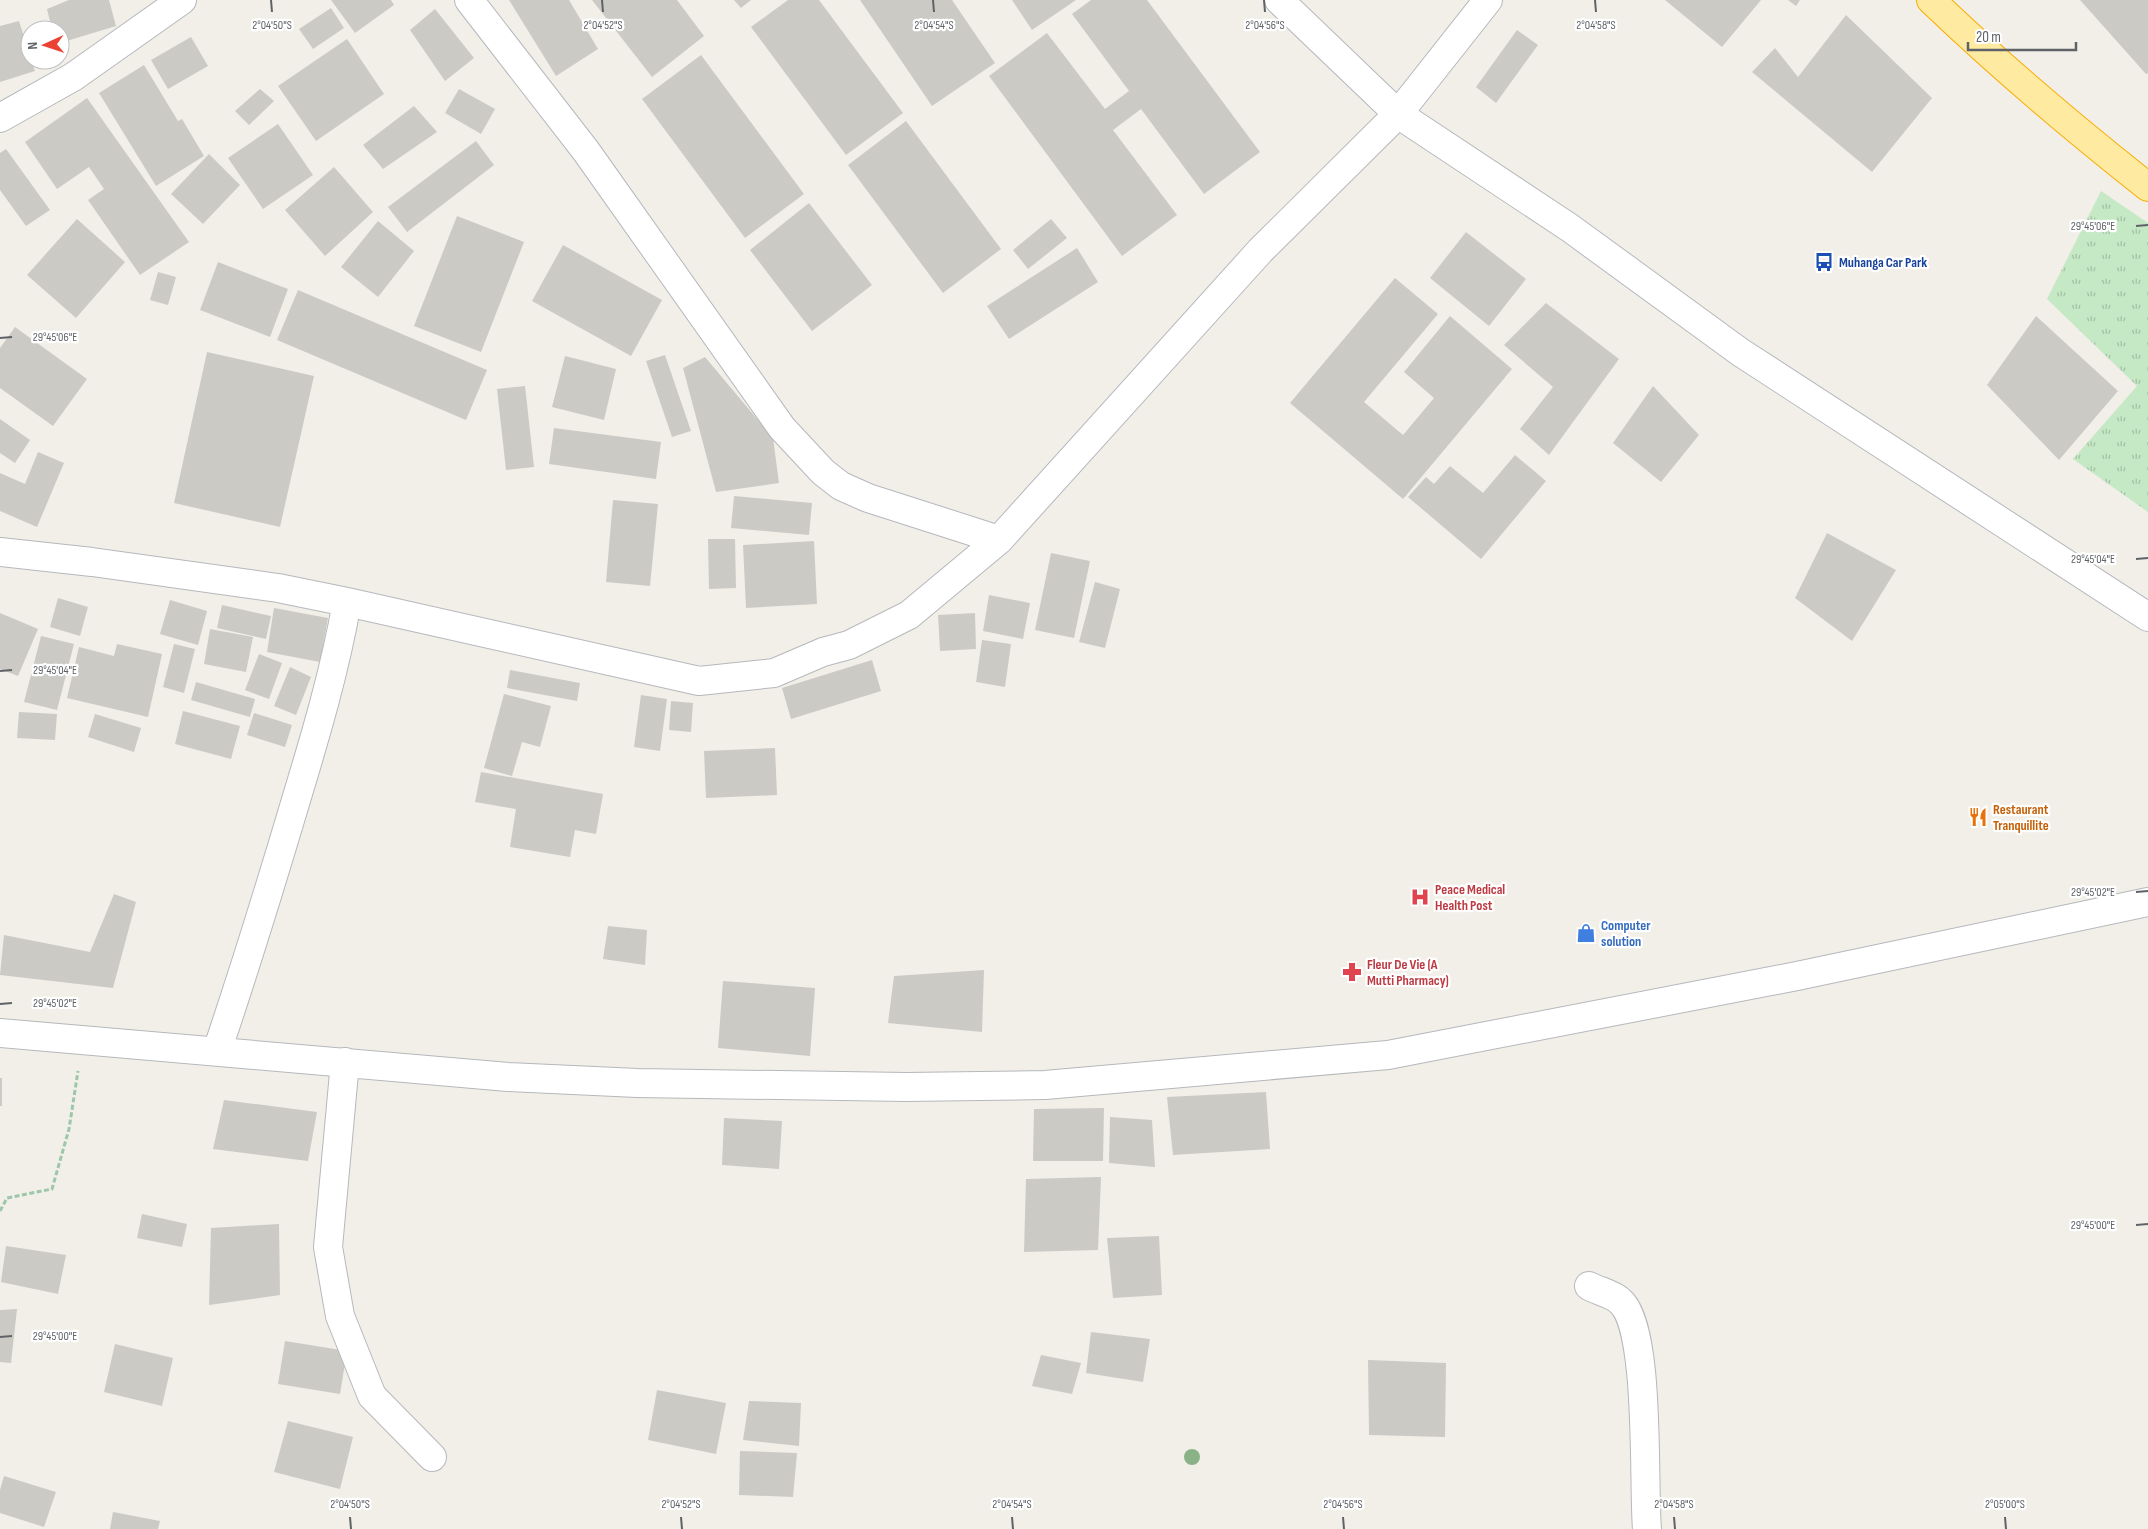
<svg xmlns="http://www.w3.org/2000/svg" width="2148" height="1529" viewBox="0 0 2148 1529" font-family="'Sofia Sans Condensed',sans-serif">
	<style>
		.park { fill: url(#park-tufts) }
		.building { fill: #cccac5 }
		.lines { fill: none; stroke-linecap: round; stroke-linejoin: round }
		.minor-casing { stroke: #b5b8bc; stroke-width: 30 }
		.tertiary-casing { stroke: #b5b8bc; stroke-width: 30 }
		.trunk-casing { stroke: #f9ab00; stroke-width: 30 }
		.path { stroke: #9cc7a9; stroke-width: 3; stroke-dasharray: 5 2.5; stroke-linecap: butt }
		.minor { stroke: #fff; stroke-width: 28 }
		.tertiary { stroke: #fff; stroke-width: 28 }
		.trunk { stroke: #feeaa1; stroke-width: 28 }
		.tree { fill: #89b387 }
		.ticks { fill: none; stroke: #5f6368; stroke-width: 2 }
		.labels { text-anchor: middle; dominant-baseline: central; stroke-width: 4.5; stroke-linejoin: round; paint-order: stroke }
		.transit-label { font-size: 14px; font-weight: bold; fill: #164399; stroke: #fff; text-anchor: start }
		.food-label { font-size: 14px; font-weight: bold; fill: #c56008; stroke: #fff; text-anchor: start }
		.health-label { font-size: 14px; font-weight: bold; fill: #be3a42; stroke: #fff; text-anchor: start }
		.shop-label { font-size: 14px; font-weight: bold; fill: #366cbe; stroke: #fff; text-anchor: start }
		.ticks-label { font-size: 12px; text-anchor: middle; fill: #5f6368; stroke: #fff; stroke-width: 4.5; stroke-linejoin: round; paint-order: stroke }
	</style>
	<defs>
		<pattern id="park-tufts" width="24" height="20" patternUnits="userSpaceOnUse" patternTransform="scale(1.25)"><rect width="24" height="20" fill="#c5e8c5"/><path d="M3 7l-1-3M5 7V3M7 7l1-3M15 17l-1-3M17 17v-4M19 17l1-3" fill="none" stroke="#a3c0a4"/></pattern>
	</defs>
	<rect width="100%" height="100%" fill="#f1efe8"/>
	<!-- park -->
	<path class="park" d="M2101 191 2148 223V512L2073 459 2137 386 2047 299Z"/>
	<!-- building -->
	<path class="building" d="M69 0H109L116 26 60 43V30H52L47 9Z
		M331 0H391L394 5 355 33Z
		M509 0H569L598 49 556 76Z
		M592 0H677L704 36 652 77Z
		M734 0H751L741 8Z
		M788 0H819L903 113 846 155 751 27Z
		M860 0H952L995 63 932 106Z
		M1012 0H1076L1032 30Z
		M1091 0H1147L1260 152 1204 194 1141 109 1113 130 1177 215 1122 256 989 76 1047 33 1105 109 1129 91 1072 14Z
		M1665 0H1761L1722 47Z
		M1788 0H1800L1796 6Z
		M2080 0H2148V73L2146 74Z
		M331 8 344 28 313 49 299 29Z
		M435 9 474 58 445 81 410 30Z
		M1846 15 1932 98 1872 172 1752 72 1775 48 1798 77Z
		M19 21 35 71 0 82V26Z
		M1517 30 1538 45 1496 103 1476 87Z
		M191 37 208 66 168 89 151 60Z
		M347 39 384 94 316 141 278 86Z
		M701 55 804 194 745 238 642 99Z
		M144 65 178 121 182 119 204 156 156 186 99 93Z
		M260 89 274 101 249 125 235 111Z
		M459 89 495 109 481 134 445 113Z
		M87 98 189 242 140 275 88 200 104 189 89 167 57 189 25 142Z
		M414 106 437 132 383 169 363 145Z
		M906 121 1001 249 943 293 848 165Z
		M278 124 313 175 263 209 228 158Z
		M476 141 494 165 407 232 388 207Z
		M6 149 50 210 26 226 0 190V153Z
		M209 154 240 185 203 224 171 194Z
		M334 167 373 212 325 256 285 210Z
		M809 203 872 285 812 331 750 250Z
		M457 216 524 242 481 352 414 326Z
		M77 219 125 262 76 318 27 275Z
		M1051 219 1067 238 1028 269 1013 250Z
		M378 221 414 251 378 297 341 267Z
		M1466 232 1526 279 1489 326 1430 278Z
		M563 245 662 300 631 356 532 301Z
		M1077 248 1098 282 1009 339 987 306Z
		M218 262 288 289 270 337 200 310Z
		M158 272 176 277 168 305 150 300Z
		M1395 278 1438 314 1364 402 1403 435 1434 398 1404 372 1450 316 1512 369 1403 499 1290 403Z
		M298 290 487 370 466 420 277 340Z
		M1546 303 1619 359 1549 455 1520 429 1553 387 1504 345Z
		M2036 316 2118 391 2059 460 1987 385Z
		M15 327 87 379 53 426 0 388V348Z
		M207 352 314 376 280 527 174 503Z
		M665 355 691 431 672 437 646 361Z
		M565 356 616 369 604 420 552 407Z
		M705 357 773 438 779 483 716 492 683 368Z
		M525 386 534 467 506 470 497 389Z
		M1653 386 1699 435 1661 482 1613 443Z
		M0 419 30 440 15 463 0 453Z
		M554 428 661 442 656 479 549 464Z
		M38 452 64 463 37 527 0 511V473L25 484Z
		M1515 455 1546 481 1481 559 1408 497 1426 477 1434 484 1450 466 1483 493Z
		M734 496 812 503 809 535 731 528Z
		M613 500 658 504 650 586 606 582Z
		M1827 533 1896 570 1852 641 1795 598Z
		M708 539H735L736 588 709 589Z
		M814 541 817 604 746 608 743 545Z
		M1051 553 1090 561 1074 638 1035 630Z
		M1095 582 1120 589 1105 648 1079 642Z
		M989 595 1030 603 1023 639 983 631Z
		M58 598 88 607 80 636 50 627Z
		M170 600 207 611 198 645 160 634Z
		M222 605 271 616 266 639 217 628Z
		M274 608 328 618 320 662 267 652Z
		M0 613 38 629 18 676 0 669Z
		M975 613 976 649 940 651 938 615Z
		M210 629 253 637 246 672 204 664Z
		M41 636 74 644 57 710 24 702Z
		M982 640 1011 644 1005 687 976 682Z
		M117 644 162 654 148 717 67 698 79 647 114 656Z
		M174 644 195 649 184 693 163 687Z
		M259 654 282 663 269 699 245 690Z
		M872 660 881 691 791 719 782 688Z
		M290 667 311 677 296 715 274 706Z
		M510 670 580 683 577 701 507 688Z
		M196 682 255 699 250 717 191 700Z
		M504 694 551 706 540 747 522 742 512 776 484 768Z
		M641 695 667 699 660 751 634 747Z
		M671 701 693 703 691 732 669 730Z
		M183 711 240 726 231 759 175 744Z
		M19 712 57 714 55 740 17 738Z
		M254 713 292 725 285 747 247 735Z
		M95 714 141 728 134 752 88 737Z
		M775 748 777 795 706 798 704 751Z
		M481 772 603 794 596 834 575 830 570 857 510 847 516 809 475 802Z
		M114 894 136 902 113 988 0 975 4 935 90 952Z
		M608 926 647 930 645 965 603 959Z
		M984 970 982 1032 888 1023 894 976Z
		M723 981 815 988 810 1056 718 1048Z
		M0 1078H2V1106H0Z
		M1266 1092 1270 1149 1173 1155 1167 1097Z
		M224 1100 317 1112 308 1161 213 1149Z
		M1104 1108 1103 1161H1033L1034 1109Z
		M1110 1117 1152 1120 1155 1167 1109 1163Z
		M724 1118 782 1121 779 1169 722 1165Z
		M1101 1177 1098 1250 1024 1252 1026 1179Z
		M142 1214 187 1224 182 1247 137 1238Z
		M279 1224 280 1295 209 1305 211 1228Z
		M1159 1236 1162 1295 1113 1298 1107 1238Z
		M6 1246 66 1255 58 1294 1 1282Z
		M17 1309 11 1363 0 1362V1310Z
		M1091 1332 1150 1339 1143 1382 1086 1373Z
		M285 1341 347 1351 340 1394 278 1384Z
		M115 1344 173 1358 162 1406 104 1392Z
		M1041 1355 1081 1363 1072 1394 1032 1386Z
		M1368 1360 1446 1363 1445 1437 1369 1435Z
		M657 1390 726 1403 716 1454 648 1440Z
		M749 1401 801 1403 799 1446 743 1440Z
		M288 1421 353 1437 340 1489 274 1472Z
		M740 1451 797 1453 793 1497 739 1495Z
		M4 1476 56 1492 44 1527 0 1513V1490Z
		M113 1512 160 1521 158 1529H110Z"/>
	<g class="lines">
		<!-- minor casing -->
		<g class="minor-casing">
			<path id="minor" d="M469 0 586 151 782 428 823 472 841 486 868 498 999 540
				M0 118 73 77 182 0
				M0 552 92 562 278 588 347 602 699 681 774 673 823 652 849 645 909 615 999 540 1260 251 1398 114 1488 0
				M0 1033 508 1077 637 1083 906 1087 1045 1085 1388 1055 1797 976 2148 902
				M217 1051C245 968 271 884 296 800 316 734 335 670 347 602
				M345 1062 328 1247 340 1316 372 1396 432 1457
				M1589 1286C1598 1291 1613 1294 1620 1301 1651 1327 1643 1484 1647 1529"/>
		</g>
		<!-- tertiary casing -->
		<g class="tertiary-casing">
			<path id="tertiary" d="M1279 0 1398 114 1570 228 1740 352 2148 617"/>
		</g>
		<!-- trunk casing -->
		<g class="trunk-casing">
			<path id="trunk" d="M1931 0C2000 66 2073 128 2148 187"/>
		</g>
		<!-- path -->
		<path class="path" d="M0 1211 7 1198 52 1189 69 1129 78 1071"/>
		<!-- minor -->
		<use href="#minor" class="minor"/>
		<!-- tertiary -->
		<use href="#tertiary" class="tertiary"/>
		<!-- trunk -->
		<use href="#trunk" class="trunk"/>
	</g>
	<!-- trees -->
	<circle class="tree" cx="1192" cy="1457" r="8"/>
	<!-- ticks -->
	<path class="ticks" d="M271 0 272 12M602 0 603 12M933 0 934 12M1264 0 1265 12M1595 0 1596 12M2136 226 2148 225M0 338 12 337M2136 559 2148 558M0 671 12 670M2136 892 2148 891M0 1004 12 1003M2136 1225 2148 1224M0 1337 12 1336M350 1517 351 1529M681 1517 682 1529M1012 1517 1013 1529M1343 1517 1344 1529M1674 1517 1675 1529M2005 1517 2006 1529"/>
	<!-- icons -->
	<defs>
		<g id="bus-bare" transform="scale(1.5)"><path d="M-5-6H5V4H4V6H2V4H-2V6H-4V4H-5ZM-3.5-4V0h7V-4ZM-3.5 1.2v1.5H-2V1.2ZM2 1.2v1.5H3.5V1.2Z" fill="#1a4fb4" stroke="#fff" stroke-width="2.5" paint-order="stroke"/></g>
		<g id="restaurant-bare" transform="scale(1.5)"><path d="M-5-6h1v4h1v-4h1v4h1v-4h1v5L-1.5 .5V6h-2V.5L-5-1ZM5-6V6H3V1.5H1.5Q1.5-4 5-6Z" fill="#e8710a" stroke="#fff" stroke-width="2.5" paint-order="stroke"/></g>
		<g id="hospital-bare" transform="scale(1.5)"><path d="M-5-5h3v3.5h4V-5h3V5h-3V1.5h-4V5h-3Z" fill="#e0444e" stroke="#fff" stroke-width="2.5" paint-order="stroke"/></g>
		<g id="shop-bare" transform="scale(1.5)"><path d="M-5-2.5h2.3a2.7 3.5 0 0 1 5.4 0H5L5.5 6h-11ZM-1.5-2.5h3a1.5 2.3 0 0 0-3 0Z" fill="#3f7fe0" stroke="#fff" stroke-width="2.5" paint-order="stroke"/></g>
		<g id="pharmacy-bare" transform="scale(1.5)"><path d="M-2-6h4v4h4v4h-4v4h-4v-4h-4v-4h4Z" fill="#e0444e" stroke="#fff" stroke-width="2.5" paint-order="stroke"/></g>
	</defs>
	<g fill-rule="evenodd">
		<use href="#bus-bare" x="1824" y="262"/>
		<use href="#restaurant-bare" x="1978" y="817"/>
		<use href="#hospital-bare" x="1420" y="897"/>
		<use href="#shop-bare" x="1586" y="933"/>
		<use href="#pharmacy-bare" x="1352" y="972"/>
	</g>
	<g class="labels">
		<!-- transit labels -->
		<g class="transit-label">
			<text x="1839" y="262">Muhanga Car Park</text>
		</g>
		<!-- food labels -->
		<g class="food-label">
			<text x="1993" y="809">Restaurant<tspan x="1993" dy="16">Tranquillite</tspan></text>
		</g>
		<!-- health labels -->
		<g class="health-label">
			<text x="1435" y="889">Peace Medical<tspan x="1435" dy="16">Health Post</tspan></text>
			<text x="1367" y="964">Fleur De Vie (A<tspan x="1367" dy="16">Mutti Pharmacy)</tspan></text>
		</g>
		<!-- shop labels -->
		<g class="shop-label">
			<text x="1601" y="925">Computer<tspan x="1601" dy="16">solution</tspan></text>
		</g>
	</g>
	<g class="ticks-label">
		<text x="272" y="29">2°04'50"S</text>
		<text x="603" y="29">2°04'52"S</text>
		<text x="934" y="29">2°04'54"S</text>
		<text x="1265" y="29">2°04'56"S</text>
		<text x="1596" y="29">2°04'58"S</text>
		<text x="2093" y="230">29°45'06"E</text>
		<text x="55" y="341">29°45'06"E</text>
		<text x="2093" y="563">29°45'04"E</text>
		<text x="55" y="674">29°45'04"E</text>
		<text x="2093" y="896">29°45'02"E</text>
		<text x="55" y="1007">29°45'02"E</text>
		<text x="2093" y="1229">29°45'00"E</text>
		<text x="55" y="1340">29°45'00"E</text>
		<text x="350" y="1508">2°04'50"S</text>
		<text x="681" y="1508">2°04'52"S</text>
		<text x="1012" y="1508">2°04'54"S</text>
		<text x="1343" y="1508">2°04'56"S</text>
		<text x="1674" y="1508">2°04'58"S</text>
		<text x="2005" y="1508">2°05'00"S</text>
	</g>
	<!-- north arrow -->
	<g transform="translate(45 45) rotate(267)"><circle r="24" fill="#ffffff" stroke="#bfc1c3"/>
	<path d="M0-4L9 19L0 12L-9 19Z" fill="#ea4335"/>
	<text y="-8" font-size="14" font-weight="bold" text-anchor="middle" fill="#5f6368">N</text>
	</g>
	<!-- scale -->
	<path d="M1968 42v8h108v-8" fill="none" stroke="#5f6368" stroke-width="2.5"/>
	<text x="1976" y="42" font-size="15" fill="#5f6368" stroke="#ffffff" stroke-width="4" paint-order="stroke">20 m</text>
</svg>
